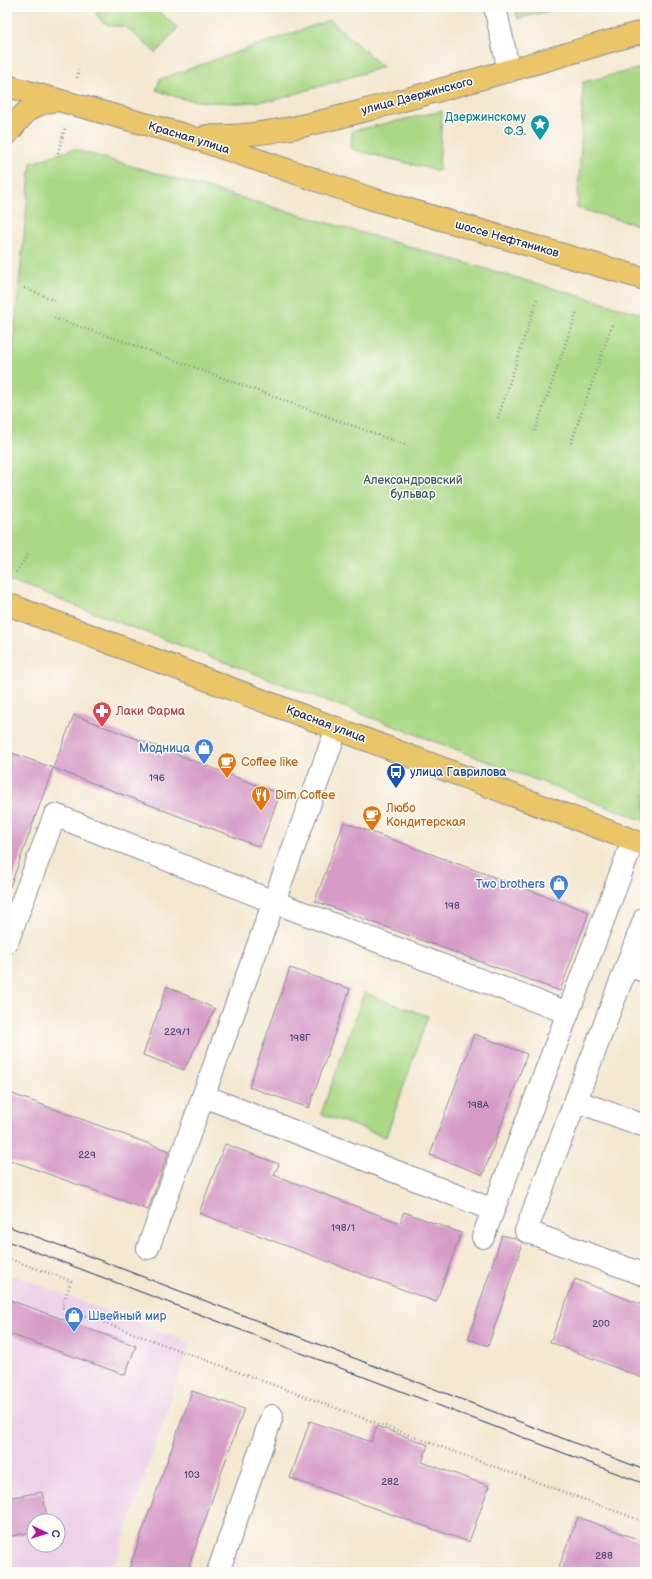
<svg xmlns="http://www.w3.org/2000/svg" width="652" height="1579" viewBox="0 0 652 1579" font-family="'Balsamiq Sans',sans-serif">
	<style>
		.built { fill: #edd1e9; fill-rule: evenodd }
		.green { fill: #aad885; stroke: #628472 }
		.building { fill: #d69bc7 }
		.lines { fill: none; stroke-linecap: round; stroke-linejoin: round }
		.minor-casing { stroke: #888b97; stroke-width: 24 }
		.major-casing { stroke: #888b97; stroke-width: 24 }
		.path { stroke: #888b97; stroke-width: 2.5; stroke-dasharray: 1 3; stroke-linecap: butt }
		.minor { stroke: #fff; stroke-width: 22 }
		.major { stroke: #eac669; stroke-width: 22 }
		.tram { stroke: #1b2f5e; stroke-width: 1 }
		.labels { text-anchor: middle; dominant-baseline: central; stroke-width: 3; stroke-linejoin: round; paint-order: stroke }
		.number-label { font-size: 10px; fill: #4a4a78 }
		.street-label { font-size: 12px; fill: #1b2f5e; stroke: #fdfcf7 }
		.culture-label { font-size: 12px; fill: #0d838f; stroke: #fdfcf7; text-anchor: end }
		.park-label { font-size: 12px; fill: #3f5968; stroke: #fdfcf7 }
		.health-label { font-size: 12px; fill: #be3a42; stroke: #fdfcf7; text-anchor: start }
		.shop-label { font-size: 12px; fill: #366cbe; stroke: #fdfcf7; text-anchor: end }
		.food-label { font-size: 12px; fill: #c56008; stroke: #fdfcf7; text-anchor: start }
		.transit-label { font-size: 12px; fill: #164399; stroke: #fdfcf7; text-anchor: start }
	</style>
	<rect width="100%" height="100%" fill="#fdfcf7"/>
	<filter id="ink" filterUnits="userSpaceOnUse"><feTurbulence type="fractalNoise" baseFrequency=".025" numOctaves="2"/><feDisplacementMap in="SourceGraphic" scale="8" xChannelSelector="R" yChannelSelector="G"/><feConvolveMatrix kernelMatrix="1 2 1 2 8 2 1 2 1" color-interpolation-filters="sRGB"/></filter>
	<filter id="wash" filterUnits="userSpaceOnUse"><feTurbulence type="fractalNoise" baseFrequency=".012" numOctaves="4" result="noise"/><feDisplacementMap in="SourceGraphic" scale="16" xChannelSelector="R" yChannelSelector="G"/><feGaussianBlur stdDeviation="0.9" result="paint"/><feColorMatrix in="noise" values="0 0 0 0 0 0 0 0 0 0 0 0 0 0 0 0 0 1.4 0 .05"/><feComposite in="paint" operator="in"/></filter>
	<g filter="url(#wash)">
		<rect width="100%" height="100%" fill="#f4e7d0"/>
		<!-- built -->
		<path class="built" d="M7 1274 24 1279 190 1343 112 1572H7ZM34 1521H58V1545H34Z"/>
		<!-- green -->
		<path class="green" d="M95 7H154L178 28 156 53 125 26C110 28 97 23 95 7Z
			M515 7H563L518 19Z
			M330 20 383 67 275 100 238 103 207 102 183 99 156 90 160 79Z
			M645 67V227L577 208 581 146 583 82Z
			M442 111 439 171 351 149 352 131Z
			M73 149 645 315V821L7 580V407L31 163Z
			M364 993 428 1016 386 1137 321 1114Z"/>
		<g id="blocks">
			<!-- building -->
			<path class="building" d="M74 715 280 794 260 847 53 768Z
				M7 751 53 768 10 887H7Z
				M344 822 589 912 560 991 315 901Z
				M290 968 350 989 309 1108 249 1087Z
				M167 986 215 1009 184 1070 143 1055Z
				M474 1034 527 1054 483 1175 430 1155Z
				M7 1092 169 1151 148 1210 7 1159Z
				M225 1144 279 1164 274 1175 400 1223 404 1212 461 1233 436 1302 199 1213Z
				M502 1235 517 1239 523 1243 488 1346 468 1339Z
				M575 1279 645 1306V1379L550 1342Z
				M7 1299 136 1346 125 1375 7 1333Z
				M192 1391 244 1409 231 1445 187 1572H128Z
				M310 1421 371 1442 377 1426 428 1445 422 1462 489 1486 469 1542 290 1478Z
				M42 1492 48 1521H34V1532L7 1537V1498Z
				M578 1517 645 1542V1572H557Z"/>
		</g>
	</g>
	<g filter="url(#ink)">
		<use href="#blocks" fill-opacity="0" stroke="#888b97" stroke-width="1"/>
		<g class="lines">
			<!-- minor casing -->
			<g class="minor-casing">
				<path id="minor" d="M495 7 509 71
					M645 918 526 1231 645 1275
					M7 942 55 815 274 902 568 1013
					M627 965 645 971
					M204 1096 493 1210
					M576 1101 645 1126
					M483 1237 633 841
					M148 1248 337 728
					M218 1572 272 1416"/>
			</g>
			<!-- major casing -->
			<g class="major-casing">
				<path id="major" d="M7 86 185 135 369 198 645 279
					M7 134C25 113 28 104 57 100
					M207 136C267 138 327 120 385 105 472 82 559 56 645 31
					M7 604 645 845"/>
			</g>
			<!-- path -->
			<path class="path" d="M77 78 79 67
				M58 153 65 128
				M24 288 56 301
				M54 318 125 342 408 446
				M498 418 537 299
				M535 431 577 311
				M571 443 613 322
				M16 572 29 553
				M7 1258 71 1281 62 1307 645 1522"/>
			<!-- minor -->
			<use href="#minor" class="minor"/>
			<!-- major -->
			<use href="#major" class="major"/>
			<!-- tram -->
			<path class="tram" d="M7 1226 94 1258 645 1470
				M7 1241 645 1484"/>
		</g>
	</g>
	<!-- icons -->
	<defs>
		<g id="sight-pin" transform="scale(1)"><path d="M0 17L-7.5 6A9.5 9.5 0 1 1 7.5 6Z" fill="#0f9aa8" stroke="#fdfcf7"/><path d="M0-6L1.8-2.2L6-1.7L2.9 1.2L3.7 5.4L0 3.3L-3.7 5.4L-2.9 1.2L-6-1.7L-1.8-2.2Z" fill="#fff"/></g>
		<g id="pharmacy-pin" transform="scale(1)"><path d="M0 17L-7.5 6A9.5 9.5 0 1 1 7.5 6Z" fill="#e0444e" stroke="#fdfcf7"/><path d="M-2-6h4v4h4v4h-4v4h-4v-4h-4v-4h4Z" fill="#fff"/></g>
		<g id="shop-pin" transform="scale(1)"><path d="M0 17L-7.5 6A9.5 9.5 0 1 1 7.5 6Z" fill="#3f7fe0" stroke="#fdfcf7"/><path d="M-5-2.5h2.3a2.7 3.5 0 0 1 5.4 0H5L5.5 6h-11ZM-1.5-2.5h3a1.5 2.3 0 0 0-3 0Z" fill="#fff"/></g>
		<g id="cafe-pin" transform="scale(1)"><path d="M0 17L-7.5 6A9.5 9.5 0 1 1 7.5 6Z" fill="#e8710a" stroke="#fdfcf7"/><path d="M-5.5-4.5H6V0H3Q3 3.5 0 3.5H-2.5Q-5.5 3.5-5.5 0ZM3-3.2v2h1.7v-2ZM-6 4.5H4V6H-6Z" fill="#fff"/></g>
		<g id="bus-pin" transform="scale(1)"><path d="M0 17L-7.5 6A9.5 9.5 0 1 1 7.5 6Z" fill="#1a4fb4" stroke="#fdfcf7"/><path d="M-5-6H5V4H4V6H2V4H-2V6H-4V4H-5ZM-3.5-4V0h7V-4ZM-3.5 1.2v1.5H-2V1.2ZM2 1.2v1.5H3.5V1.2Z" fill="#fff"/></g>
		<g id="restaurant-pin" transform="scale(1)"><path d="M0 17L-7.5 6A9.5 9.5 0 1 1 7.5 6Z" fill="#e8710a" stroke="#fdfcf7"/><path d="M-5-6h1v4h1v-4h1v4h1v-4h1v5L-1.5 .5V6h-2V.5L-5-1ZM5-6V6H3V1.5H1.5Q1.5-4 5-6Z" fill="#fff"/></g>
	</defs>
	<g fill-rule="evenodd">
		<use href="#sight-pin" x="540" y="124"/>
		<use href="#pharmacy-pin" x="102" y="711"/>
		<use href="#shop-pin" x="204" y="748"/>
		<use href="#cafe-pin" x="227" y="762"/>
		<use href="#bus-pin" x="396" y="772"/>
		<use href="#restaurant-pin" x="261" y="795"/>
		<use href="#cafe-pin" x="372" y="815"/>
		<use href="#shop-pin" x="559" y="884"/>
		<use href="#shop-pin" x="74" y="1316"/>
	</g>
	<g class="labels">
		<!-- number labels -->
		<g class="number-label">
			<text x="157" y="778">196</text>
			<text x="452" y="906">198</text>
			<text x="177" y="1032">229/1</text>
			<text x="300" y="1038">198Г</text>
			<text x="478" y="1105">198А</text>
			<text x="87" y="1155">229</text>
			<text x="343" y="1228">198/1</text>
			<text x="601" y="1324">200</text>
			<text x="192" y="1475">103</text>
			<text x="390" y="1482">282</text>
			<text x="604" y="1556">288</text>
		</g>
		<!-- street labels -->
		<g class="street-label">
			<text transform="translate(417 96) rotate(-15)">улица Дзержинского</text>
			<text transform="translate(189 138) rotate(17)">Красная улица</text>
			<text transform="translate(507 239) rotate(16)">шоссе Нефтяников</text>
			<text transform="translate(326 724) rotate(21)">Красная улица</text>
		</g>
		<!-- culture labels -->
		<g class="culture-label">
			<text x="526" y="117">Дзержинскому<tspan x="526" dy="14">Ф.Э.</tspan></text>
		</g>
		<!-- park labels -->
		<g class="park-label">
			<text x="413" y="480">Александровский<tspan x="413" dy="14">бульвар</tspan></text>
		</g>
		<!-- health labels -->
		<g class="health-label">
			<text x="116" y="711">Лаки Фарма</text>
		</g>
		<!-- shop labels -->
		<g class="shop-label">
			<text x="190" y="748">Модница</text>
			<text x="545" y="884">Two brothers</text>
			<text x="88" y="1316" text-anchor="start">Швейный мир</text>
		</g>
		<!-- food labels -->
		<g class="food-label">
			<text x="241" y="762">Coffee like</text>
			<text x="275" y="795">Dim Coffee</text>
			<text x="386" y="808">Любо<tspan x="386" dy="14">Кондитерская</tspan></text>
		</g>
		<!-- transit labels -->
		<g class="transit-label">
			<text x="410" y="772">улица Гаврилова</text>
		</g>
	</g>
	<!-- margin -->
	<rect width="652" height="1579" fill="none" stroke="#fdfcf7" stroke-width="24"/>
	<!-- north arrow -->
	<g transform="translate(46 1533) rotate(94)"><circle r="19" fill="#fdfcf7" stroke="#a3aaba"/>
	<path d="M0-3L7 15L0 10L-7 15Z" fill="#b5179e"/>
	<text y="-6" font-size="11" font-weight="bold" text-anchor="middle" fill="#1b2f5e">С</text>
	</g>
</svg>
